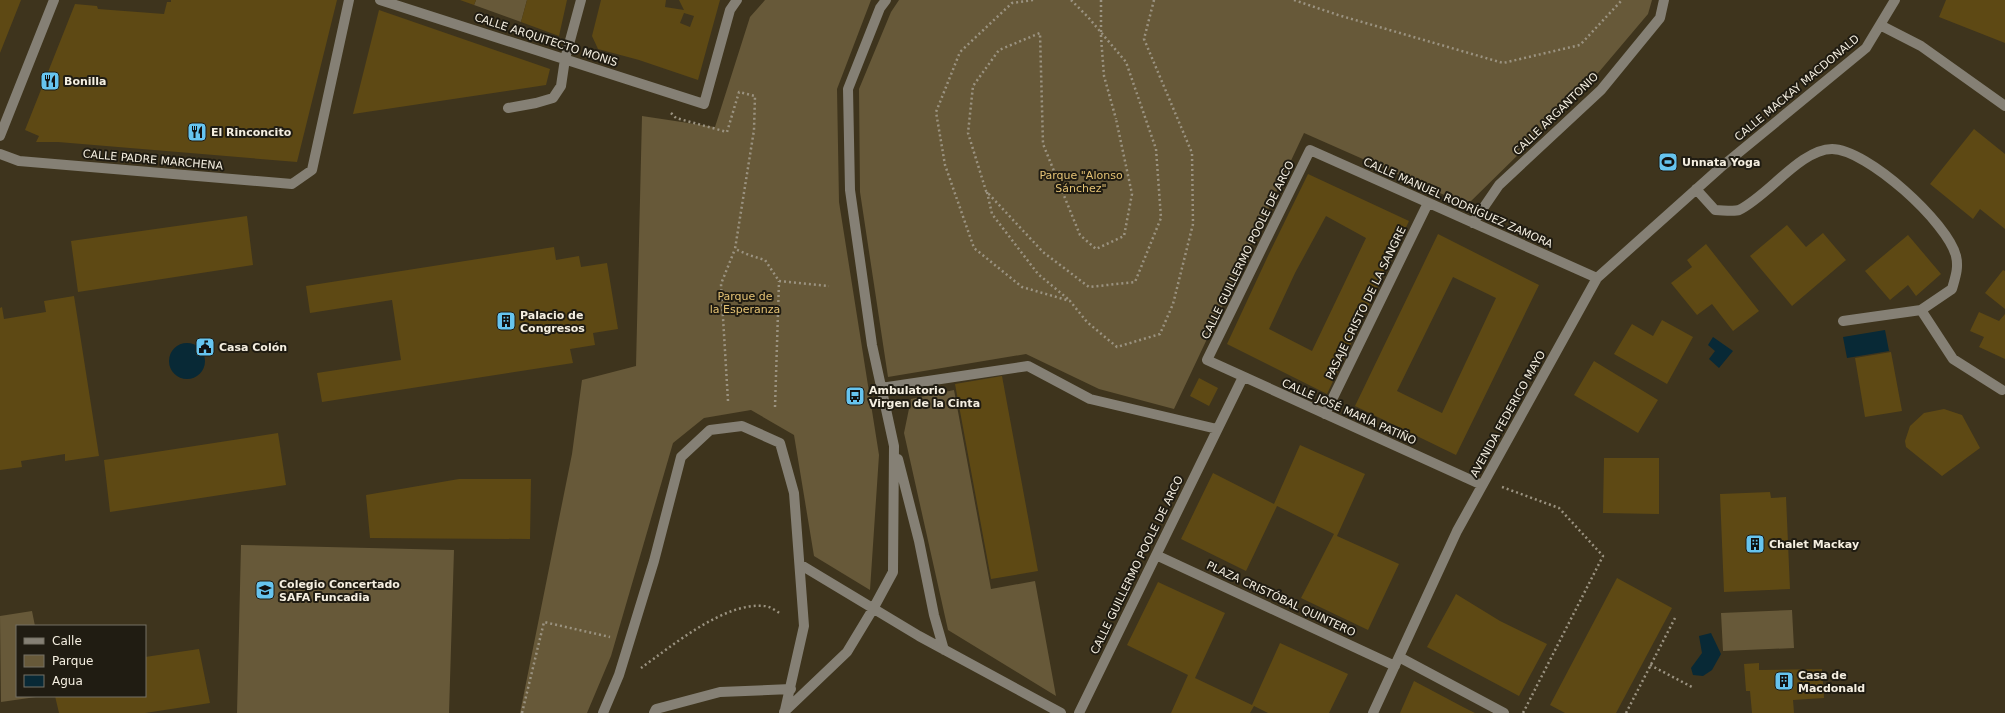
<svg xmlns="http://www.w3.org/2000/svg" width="2005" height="713" viewBox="0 0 2005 713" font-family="'DejaVu Sans',sans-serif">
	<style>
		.green { fill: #675939 }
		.water { fill: #082936 }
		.building { fill: #5e4914; fill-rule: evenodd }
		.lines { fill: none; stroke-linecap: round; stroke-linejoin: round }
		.path { stroke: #9b9381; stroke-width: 2.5; stroke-dasharray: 2 3; stroke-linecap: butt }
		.minor { stroke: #858075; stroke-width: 10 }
		.path-bridge { stroke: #9b9381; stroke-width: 2.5; stroke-dasharray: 2 3; stroke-linecap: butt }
		.labels { text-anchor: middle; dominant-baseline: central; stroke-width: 4; stroke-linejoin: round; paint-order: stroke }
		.street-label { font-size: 11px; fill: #f5efe1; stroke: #201c12 }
		.poi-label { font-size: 11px; font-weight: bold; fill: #f5efe1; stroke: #201c12; text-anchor: start }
		.park-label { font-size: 11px; fill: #e4c274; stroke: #201c12 }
	</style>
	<rect width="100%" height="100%" fill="#3e341d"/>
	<!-- green -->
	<path class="green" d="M476 0H527L521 22 474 5Z
		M765 0H871L837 89 839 202 879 455 870 590 814 556 794 435 751 410 704 418 673 443 611 656 587 713H520L572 454 582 380 636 366 642 116 715 127 750 17Z
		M899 0H1652L1648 14 1582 92 1467 205 1304 133 1174 409 1099 389 1026 354 888 377 860 192 859 89 891 12Z
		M954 390 991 589 1035 581 1056 696 948 630 904 433 911 399Z
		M241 545 454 550 449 713H237Z
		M1792 610 1794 648 1723 651 1721 613Z
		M32 611 35 626H17V696H43L1 702 0 616Z"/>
	<!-- water -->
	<path class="water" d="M1885 330 1889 351 1847 358 1843 337Z
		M1713 337 1733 351 1719 368 1709 359 1715 351 1708 345Z
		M169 361a18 18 0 1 1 36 0a18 18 0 1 1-36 0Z
		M1711 633 1721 654 1712 670 1703 676 1693 675 1691 668 1702 653 1699 636Z"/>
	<!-- building -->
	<path class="building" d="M0 0H21L0 53Z
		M171 0H337L297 162 58 142H36L39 136 25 130 75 4 97 6 98 9 164 14 167 2H171Z
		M460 0H476L474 5Z
		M527 0H567L559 36 521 22Z
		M601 0H666L665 7 684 10 679 0H720L698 80 639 60 598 49 592 36ZM684 13 694 16 690 27 680 23Z
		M1946 0H2005V43L1939 17Z
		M379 10 550 69 546 85 353 114Z
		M1974 129 2005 154V229L1980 209 1973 219 1930 184Z
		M1308 174 1409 221 1327 394 1227 344 1267 258ZM1326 216 1366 238 1312 351 1269 329 1295 273Z
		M247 216 253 265 78 292 71 241Z
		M1787 225 1806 247 1823 233 1846 260 1792 306 1750 256Z
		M1438 234 1539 285 1456 455 1355 406ZM1453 277 1496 298 1442 413 1397 391Z
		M1908 235 1941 274 1916 296 1908 285 1890 300 1865 271Z
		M1706 244 1759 311 1733 331 1712 304 1697 315 1671 283 1692 267 1687 260Z
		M554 247 556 260 579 256 581 267 607 263 618 329 593 333 595 345 570 349 573 363 322 402 317 373 401 360 392 300 310 313 306 286Z
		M2003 270 2005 271V309L1985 293Z
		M74 296 99 456 65 461V454L21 461 22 467 0 470V308L2 307 4 319 46 312 44 301Z
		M1979 312 1999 321 2005 314V359L1979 347 1984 337 1970 331Z
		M1662 320 1693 337 1667 384 1614 354 1632 324 1653 336Z
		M1891 352 1902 411 1865 417 1855 358Z
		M1594 361 1658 400 1638 433 1574 395Z
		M1002 376 1038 571 991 579 955 384Z
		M1199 378 1218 388 1209 406 1190 396Z
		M1944 409 1962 415 1980 448 1942 476 1906 447 1905 441 1910 426 1924 413Z
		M278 433 286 485 110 512 104 460Z
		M1300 445 1365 474 1337 536 1399 564 1368 630 1301 598 1334 534 1277 506 1246 571 1181 539 1213 473 1274 504Z
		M1604 458H1659V514L1603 513Z
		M459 479H531L530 539 370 538 366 495Z
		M1770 492 1771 498 1786 497 1790 589 1724 592 1720 494Z
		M1617 578 1672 608 1616 713H1565L1550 705Z
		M1158 582 1225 613 1195 678 1252 705 1280 643 1348 674 1329 713H1268L1254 706 1250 713H1171L1188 675 1127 645Z
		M1456 594 1500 621 1547 644 1519 696 1427 647Z
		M199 649 210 703 145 713H59L55 696H145V657Z
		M1759 663V670L1822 669 1824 698 1793 700 1794 713H1752L1750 691H1746L1744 664Z
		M1414 681 1463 707 1475 713H1400Z"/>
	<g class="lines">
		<!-- path -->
		<path class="path" d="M1033 0 1012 3 960 52 936 112 945 165 974 248 1022 287 1070 301 1087 322 1117 347 1160 334 1173 304 1193 224 1192 153 1144 39 1154 0
			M1071 0 1088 17 1126 62 1156 149 1161 218 1135 282 1089 287 1043 252 986 191 968 133 973 86 999 50 1040 33 1043 144 1080 235 1096 249 1124 236 1132 194 1116 119
			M1294 0 1338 15 1503 63 1580 45 1622 0
			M671 113 676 118 727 132 739 92 755 96 754 130 735 249 749 255 765 260 779 281 829 286
			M987 192 992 214 1038 274 1068 299
			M728 401 721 284 735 249
			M775 407 779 281
			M1502 487 1559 508 1603 556 1523 713
			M1650 665 1692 687
			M641 668C672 646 724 602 764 606 770 606 776 611 781 614
			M522 713 544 622 610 637
			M1626 713 1675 618"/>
		<!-- minor -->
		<path class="minor" d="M380 0 704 104 730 10 737 0
			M1880 25 1921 46 2005 106
			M508 108 536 103 553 98 561 86 565 59 581 0
			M0 136 54 0
			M0 154 19 161 292 184 312 170 349 0
			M1696 189 1715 210C1722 210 1734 212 1739 210 1768 196 1801 149 1832 149 1867 149 1948 223 1956 256 1959 268 1955 278 1952 289L1921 310 1843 321
			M1473 223 1499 185 1601 90 1660 18 1664 0
			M1921 310 1953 359 2002 390
			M881 388 1028 366 1090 399 1217 429
			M1325 414 1428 203
			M898 459 919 541 934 615 944 650
			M1482 485 1207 360 1310 150 1597 278
			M1156 555 1395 666
			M801 565 919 636 1061 713
			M1399 657 1504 713
			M784 712 847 652 873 609 893 572 894 446 872 345 850 190 848 89 880 8 886 0
			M603 713 619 675 654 561 681 457 710 430 742 426 780 443 794 493 804 626 785 710
			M654 713 656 709 720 692 791 689
			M1079 713 1243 377
			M1373 713 1457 531 1597 278 1720 168 1866 48 1895 0"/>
		<!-- path-bridge -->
		<path class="path-bridge" d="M1101 0V37L1104 76 1116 119"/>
	</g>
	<!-- icons -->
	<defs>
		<g id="restaurant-square" transform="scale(1)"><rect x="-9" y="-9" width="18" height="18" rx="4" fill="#66c4ef" stroke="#201c12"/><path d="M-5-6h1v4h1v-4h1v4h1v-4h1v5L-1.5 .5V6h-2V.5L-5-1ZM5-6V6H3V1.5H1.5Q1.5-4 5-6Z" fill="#111"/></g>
		<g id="stadium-square" transform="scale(1)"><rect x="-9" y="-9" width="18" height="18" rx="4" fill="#66c4ef" stroke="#201c12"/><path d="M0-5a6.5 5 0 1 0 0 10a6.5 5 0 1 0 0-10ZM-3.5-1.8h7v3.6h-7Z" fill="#111"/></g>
		<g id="building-square" transform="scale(1)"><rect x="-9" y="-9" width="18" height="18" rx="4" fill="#66c4ef" stroke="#201c12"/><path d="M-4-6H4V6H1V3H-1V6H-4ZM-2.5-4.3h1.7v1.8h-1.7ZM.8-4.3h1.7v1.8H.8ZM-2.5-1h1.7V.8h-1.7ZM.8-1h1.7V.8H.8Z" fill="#111"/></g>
		<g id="civic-square" transform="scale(1)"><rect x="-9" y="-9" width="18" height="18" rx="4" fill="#66c4ef" stroke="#201c12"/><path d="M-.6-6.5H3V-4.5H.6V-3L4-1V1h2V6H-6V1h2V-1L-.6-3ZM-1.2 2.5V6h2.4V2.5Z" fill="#111"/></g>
		<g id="bus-square" transform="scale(1)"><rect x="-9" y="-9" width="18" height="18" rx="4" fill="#66c4ef" stroke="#201c12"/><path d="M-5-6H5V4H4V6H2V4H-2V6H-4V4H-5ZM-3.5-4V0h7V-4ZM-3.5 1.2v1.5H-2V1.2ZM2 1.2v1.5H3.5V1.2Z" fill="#111"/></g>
		<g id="school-square" transform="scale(1)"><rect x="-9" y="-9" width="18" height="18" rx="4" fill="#66c4ef" stroke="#201c12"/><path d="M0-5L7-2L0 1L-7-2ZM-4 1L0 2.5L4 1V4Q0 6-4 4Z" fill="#111"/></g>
	</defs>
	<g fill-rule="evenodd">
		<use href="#restaurant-square" x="50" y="81"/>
		<use href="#restaurant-square" x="197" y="132"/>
		<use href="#stadium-square" x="1668" y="162"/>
		<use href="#building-square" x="506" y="321"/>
		<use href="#civic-square" x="205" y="347"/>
		<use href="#bus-square" x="855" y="396"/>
		<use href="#building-square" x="1755" y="544"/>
		<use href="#school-square" x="265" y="590"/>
		<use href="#building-square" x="1784" y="681"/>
	</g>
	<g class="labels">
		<!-- street labels -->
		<g class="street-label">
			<text transform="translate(546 40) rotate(18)">CALLE ARQUITECTO MONIS</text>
			<text transform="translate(1797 88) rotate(-40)">CALLE MACKAY MACDONALD</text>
			<text transform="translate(1556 114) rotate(-44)">CALLE ARGANTONIO</text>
			<text transform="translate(153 160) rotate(5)">CALLE PADRE MARCHENA</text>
			<text transform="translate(1458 203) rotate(24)">CALLE MANUEL RODRÍGUEZ ZAMORA</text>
			<text transform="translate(1248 250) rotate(-64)">CALLE GUILLERMO POOLE DE ARCO</text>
			<text transform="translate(1366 303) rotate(-64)">PASAJE CRISTO DE LA SANGRE</text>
			<text transform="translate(1349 412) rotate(24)">CALLE JOSÉ MARÍA PATIÑO</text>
			<text transform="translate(1508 414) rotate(-61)">AVENIDA FEDERICO MAYO</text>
			<text transform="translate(1137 565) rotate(-64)">CALLE GUILLERMO POOLE DE ARCO</text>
			<text transform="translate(1281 599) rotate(25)">PLAZA CRISTÓBAL QUINTERO</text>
		</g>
		<!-- poi labels -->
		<g class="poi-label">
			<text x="64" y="81">Bonilla</text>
			<text x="211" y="132">El Rinconcito</text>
			<text x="1682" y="162">Unnata Yoga</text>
			<text x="520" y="315">Palacio de<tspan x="520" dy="13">Congresos</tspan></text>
			<text x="219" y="347">Casa Colón</text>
			<text x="869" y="390">Ambulatorio<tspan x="869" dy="13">Virgen de la Cinta</tspan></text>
			<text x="1769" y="544">Chalet Mackay</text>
			<text x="279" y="584">Colegio Concertado<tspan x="279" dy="13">SAFA Funcadia</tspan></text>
			<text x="1798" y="675">Casa de<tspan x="1798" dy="13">Macdonald</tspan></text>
		</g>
		<!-- park labels -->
		<g class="park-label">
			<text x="1081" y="175">Parque "Alonso<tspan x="1081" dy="13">Sánchez"</tspan></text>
			<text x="745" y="296">Parque de<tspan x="745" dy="13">la Esperanza</tspan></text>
		</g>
	</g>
	<!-- legend -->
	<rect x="16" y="625" width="130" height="72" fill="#201c12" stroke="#757065"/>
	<rect x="24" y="638" width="20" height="6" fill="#858075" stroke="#757065"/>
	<text x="52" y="645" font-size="12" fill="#f5efe1">Calle</text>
	<rect x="24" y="655" width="20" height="12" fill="#675939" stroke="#757065"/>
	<text x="52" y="665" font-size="12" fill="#f5efe1">Parque</text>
	<rect x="24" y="675" width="20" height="12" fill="#082936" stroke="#757065"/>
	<text x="52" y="685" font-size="12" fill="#f5efe1">Agua</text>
</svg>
